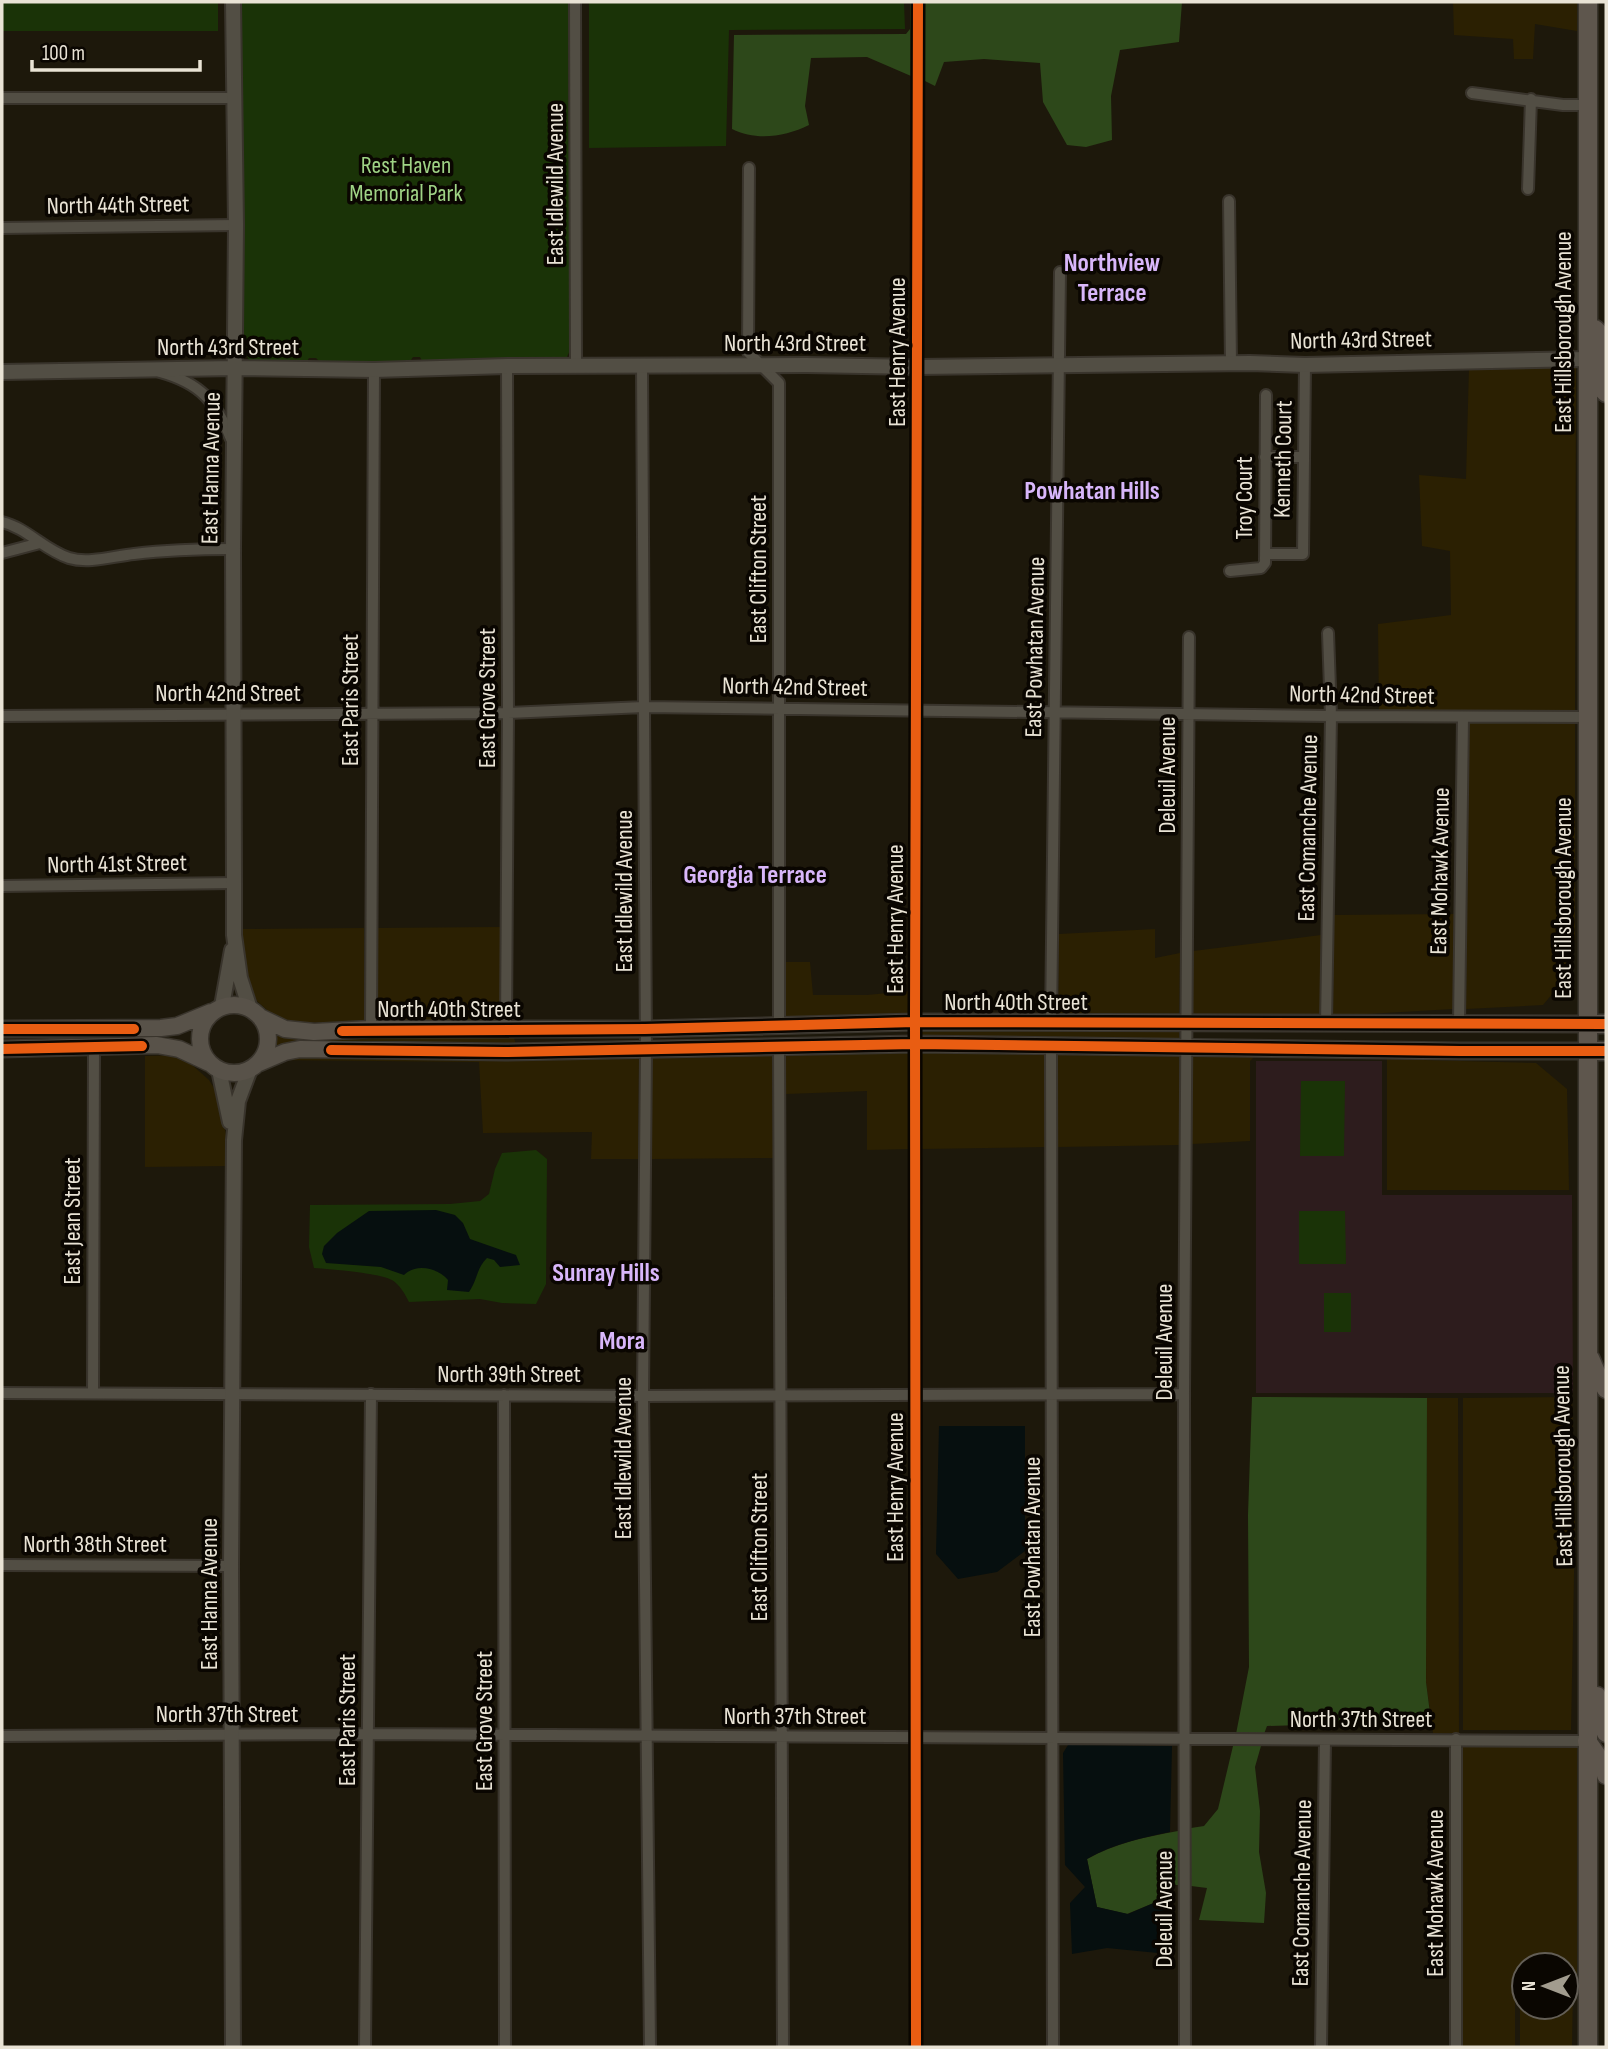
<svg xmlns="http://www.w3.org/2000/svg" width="1608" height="2049" viewBox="0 0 1608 2049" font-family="'Sofia Sans Condensed',sans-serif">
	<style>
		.built { fill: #2b2002 }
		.education { fill: #2d1c1d }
		.green { fill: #1a3307 }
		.forest { fill: #2d481a }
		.water { fill: #060f0f }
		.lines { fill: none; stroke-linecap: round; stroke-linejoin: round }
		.minor-casing { stroke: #39342c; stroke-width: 14 }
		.tertiary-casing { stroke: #39342c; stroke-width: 18 }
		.secondary-casing { stroke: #39342c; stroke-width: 19 }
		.primary-casing { stroke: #39342c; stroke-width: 21 }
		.minor { stroke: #524e44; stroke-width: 10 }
		.tertiary { stroke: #524e44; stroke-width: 14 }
		.secondary { stroke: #585249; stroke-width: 16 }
		.primary { stroke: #5e564d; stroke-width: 18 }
		.cycleway-casing { stroke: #0a0601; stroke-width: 15 }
		.cycleway { stroke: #e95d12; stroke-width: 10 }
		.labels { text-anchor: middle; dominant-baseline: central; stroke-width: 7; stroke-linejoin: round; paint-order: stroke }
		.park-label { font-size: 24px; fill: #9fd385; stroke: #0a0601 }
		.street-label { font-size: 24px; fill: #e9e3d5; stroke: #0a0601 }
		.neighbourhood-label { font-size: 26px; font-weight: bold; fill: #d8b6fa; stroke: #0a0601 }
	</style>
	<rect width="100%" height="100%" fill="#1d180b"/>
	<!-- built -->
	<path class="built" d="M1453 2H1577V31L1535 24 1533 59H1514L1513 39 1454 35Z
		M1576 365 1575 711H1379L1378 624 1451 615 1450 551 1422 546 1419 475 1466 479 1469 367Z
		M1469 723H1575V937L1568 975 1543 1005 1466 1009Z
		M1454 914 1453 1009 1333 1016 1334 915Z
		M500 927V1025L377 1024V928Z
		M364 928V1024L275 1021 267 1010 257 1001 246 978 242 929Z
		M1155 929V958L1180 953 1179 1017 1058 1018 1059 934Z
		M1321 935 1320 1017H1192L1193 951Z
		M785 962H810L813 995H867L909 991V1017L785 1019Z
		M922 1028 1179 1029V1041L922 1038Z
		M277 1033 514 1037 516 1046 277 1045Z
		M909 1050V1149L867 1150V1091L786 1094 785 1053Z
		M922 1050 1045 1052V1147L922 1149Z
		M1058 1052 1179 1053V1145L1058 1147Z
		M753 1053H772L773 1158 651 1159 652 1056H753Z
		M1192 1053 1262 1056 1254 1057 1250 1061V1141L1192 1144Z
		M188 1055 191 1064 209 1080 219 1096 227 1141V1166L145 1167V1056Z
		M274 1057H639L638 1159H591L592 1132 483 1133 479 1062 273 1060Z
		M1387 1059 1536 1063 1567 1089 1569 1190H1387Z
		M1572 1397 1575 1522 1571 1730H1463V1398Z
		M1427 1398H1458L1459 1733H1433L1426 1682Z
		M1463 1745 1577 1747V1985L1566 1982V1965H1524V1984H1518L1515 1989V2047H1462Z
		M1566 1987H1573L1572 2047H1520V1989H1524V2007H1566Z"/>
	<!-- education -->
	<path class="education" d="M1256 1061H1382V1195H1572L1573 1393H1256Z"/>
	<!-- green -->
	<path class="green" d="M2 2H218V31H2Z
		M242 2H568L570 350 567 357 558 361 423 363 420 357H413L409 363 320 362 316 358H309L306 363 250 362 242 346Z
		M589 2H904L905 29 729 30 726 146 589 148Z
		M1301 1081H1345L1344 1156H1300Z
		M536 1150 547 1159 546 1284 536 1304 502 1303 480 1299 409 1302C405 1294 400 1285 392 1280 379 1273 330 1269 314 1268L309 1247 310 1205 450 1204 480 1201 489 1194 495 1169 502 1153Z
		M1299 1211H1345L1346 1264H1299Z
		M1324 1293H1351V1332H1324Z"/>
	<!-- forest -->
	<path class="forest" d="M910 2H912L911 76 867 57 811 58 805 106 809 125C785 137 756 141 732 129L734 35 906 34 910 29Z
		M925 2H1182L1179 42 1120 50 1111 96 1112 140 1086 147 1067 145 1043 102 1040 63 984 59 944 62 935 86 925 81Z
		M1252 1397 1427 1398 1426 1682 1431 1721 1267 1726 1264 1734H1236L1249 1667 1248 1515Z
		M1233 1746H1261L1255 1767 1260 1811 1259 1852 1266 1893 1264 1923 1199 1920 1207 1888 1191 1886V1828L1204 1826 1218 1809Z
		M1178 1831V1885H1172L1156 1902 1127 1914 1097 1907 1087 1859C1116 1843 1145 1837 1178 1831Z"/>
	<!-- water -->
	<path class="water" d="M436 1210 455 1215 463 1223 470 1239 516 1255 520 1265 500 1267 494 1260 487 1258C476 1269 478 1279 469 1292L447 1290 448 1280C438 1268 416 1263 404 1275L381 1267 326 1263 322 1254 324 1246 337 1233 369 1211Z
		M939 1426H1025V1551L997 1572 958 1579 936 1554Z
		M1068 1745 1172 1746 1170 1832C1140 1838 1113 1844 1087 1859L1097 1907 1128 1914 1156 1902 1172 1884 1168 1954 1107 1948 1072 1954 1070 1903 1085 1887 1065 1865 1063 1753Z"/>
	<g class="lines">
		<!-- minor casing -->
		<g class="minor-casing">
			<path id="minor" d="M575 2 576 367
				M1472 93 1563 105H1588
				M2 98H234
				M749 168 748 352 779 383V1025
				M1528 189 1531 99
				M1229 201 1231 363
				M2 228 236 225
				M642 365 646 1051 643 1396 650 2047
				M160 372C200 383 216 401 231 439
				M1265 457H1303
				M2 522C27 528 44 550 69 558 89 564 114 556 134 554 167 550 200 549 233 549
				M2 553 40 543
				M1265 554H1303L1305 365
				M1230 571 1261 568 1265 563 1266 395
				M2 716 508 713 644 707 1331 716 1588 717
				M2 886 234 883
				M1051 1024 1060 272
				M1326 1024 1331 716 1328 633
				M1459 1024 1463 718
				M371 1029 374 370
				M506 1031 508 713 507 366
				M1051 1046 1053 2047
				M779 1047 783 2047
				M2 1393 643 1396 1184 1394
				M93 1393 94 1048
				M504 1395 505 2047
				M2 1565 231 1566
				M2 1736 367 1734 1587 1741
				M365 2047 371 1394
				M916 2047 915 1015 918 2
				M1185 2047 1184 1394 1189 637
				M1321 2047 1325 1740
				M1456 2047V1739"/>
		</g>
		<!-- tertiary casing -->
		<g class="tertiary-casing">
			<path id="tertiary" d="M233 2 236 225 233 549 234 883V935L240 978 250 1009
				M2 372 235 368 374 370 507 366 806 365 918 367 1250 363 1305 365 1588 359
				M222 1006 232 950
				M219 1070 230 1122
				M233 2047 231 1566 234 1140 238 1101 250 1069"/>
		</g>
		<!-- secondary casing -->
		<g class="secondary-casing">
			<path id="secondary" d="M200 1039a34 34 0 1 1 68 0a34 34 0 1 1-68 0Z
				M260 1017 285 1029 314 1032 371 1029H645L915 1022 1587 1024
				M2 1029 161 1028 177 1026 211 1012
				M2 1049 157 1045 179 1049 209 1063
				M257 1064 285 1052 300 1049 505 1052 915 1044 1460 1051H1587"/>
		</g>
		<!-- primary casing -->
		<g class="primary-casing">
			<path id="primary" d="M1588 2V2047
				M1595 329 1598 332V350L1606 355
				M1596 365 1598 367V385L1606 393
				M1587 1024H1606
				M1587 1051H1606
				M1590 1358 1596 1372 1606 1389
				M1597 1696 1600 1719 1606 1733
				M1587 1741 1603 1764 1606 1775"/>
		</g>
		<!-- minor -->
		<use href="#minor" class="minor"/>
		<!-- tertiary -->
		<use href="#tertiary" class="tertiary"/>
		<!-- secondary -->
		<use href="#secondary" class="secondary"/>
		<!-- primary -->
		<use href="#primary" class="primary"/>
		<!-- cycleway casing -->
		<g class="cycleway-casing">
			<path id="cycleway" d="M2 1029H134
				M342 1031 645 1029 915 1022 1606 1024
				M2 1049 142 1046
				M331 1050 505 1052 915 1044 1460 1051H1606
				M916 2047 915 1015 918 2"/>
		</g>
		<!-- cycleway -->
		<use href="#cycleway" class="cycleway"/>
	</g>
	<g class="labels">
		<!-- park labels -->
		<g class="park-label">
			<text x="406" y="165">Rest Haven<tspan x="406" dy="28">Memorial Park</tspan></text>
		</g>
		<!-- street labels -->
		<g class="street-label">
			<text transform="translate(555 184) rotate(-90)">East Idlewild Avenue</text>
			<text transform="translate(118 205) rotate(-1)">North 44th Street</text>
			<text transform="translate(1563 332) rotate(-90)">East Hillsborough Avenue</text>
			<text transform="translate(1361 340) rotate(-1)">North 43rd Street</text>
			<text x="795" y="343">North 43rd Street</text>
			<text x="228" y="347">North 43rd Street</text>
			<text transform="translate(897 352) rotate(-90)">East Henry Avenue</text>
			<text transform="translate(1283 459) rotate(-89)">Kenneth Court</text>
			<text transform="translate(211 468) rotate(-89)">East Hanna Avenue</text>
			<text transform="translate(1244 498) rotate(-90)">Troy Court</text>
			<text transform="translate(758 569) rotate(-90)">East Clifton Street</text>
			<text transform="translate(1035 647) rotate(-89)">East Powhatan Avenue</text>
			<text transform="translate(795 687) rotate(1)">North 42nd Street</text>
			<text x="228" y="693">North 42nd Street</text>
			<text transform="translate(1362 695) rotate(1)">North 42nd Street</text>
			<text transform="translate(487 698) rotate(-90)">East Grove Street</text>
			<text transform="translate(350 700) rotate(-90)">East Paris Street</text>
			<text transform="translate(1167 775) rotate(-90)">Deleuil Avenue</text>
			<text transform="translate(1308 828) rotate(-89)">East Comanche Avenue</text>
			<text transform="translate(117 864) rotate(-1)">North 41st Street</text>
			<text transform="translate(1440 871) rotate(-89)">East Mohawk Avenue</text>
			<text transform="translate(624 891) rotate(-90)">East Idlewild Avenue</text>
			<text transform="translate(1563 898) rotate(-90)">East Hillsborough Avenue</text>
			<text transform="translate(895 919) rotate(-90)">East Henry Avenue</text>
			<text x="1016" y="1002">North 40th Street</text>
			<text x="449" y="1009">North 40th Street</text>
			<text transform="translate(72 1221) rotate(-90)">East Jean Street</text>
			<text transform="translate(1164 1342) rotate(-90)">Deleuil Avenue</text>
			<text x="509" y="1374">North 39th Street</text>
			<text transform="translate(623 1458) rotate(-90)">East Idlewild Avenue</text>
			<text transform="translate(1563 1466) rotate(-91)">East Hillsborough Avenue</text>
			<text transform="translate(895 1487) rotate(-90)">East Henry Avenue</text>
			<text x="95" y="1544">North 38th Street</text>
			<text transform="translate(759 1547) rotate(-90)">East Clifton Street</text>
			<text transform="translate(1032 1547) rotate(-90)">East Powhatan Avenue</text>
			<text transform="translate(209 1594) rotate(-90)">East Hanna Avenue</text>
			<text x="227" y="1714">North 37th Street</text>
			<text x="795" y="1716">North 37th Street</text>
			<text x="1361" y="1719">North 37th Street</text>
			<text transform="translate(347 1720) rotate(-90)">East Paris Street</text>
			<text transform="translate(484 1721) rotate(-90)">East Grove Street</text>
			<text transform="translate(1302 1893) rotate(-89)">East Comanche Avenue</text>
			<text transform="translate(1435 1893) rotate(-90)">East Mohawk Avenue</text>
			<text transform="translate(1164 1909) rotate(-90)">Deleuil Avenue</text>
		</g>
		<!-- neighbourhood labels -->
		<g class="neighbourhood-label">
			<text x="1112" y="263">Northview<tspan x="1112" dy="30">Terrace</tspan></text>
			<text x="1092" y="491">Powhatan Hills</text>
			<text x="755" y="875">Georgia Terrace</text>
			<text x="606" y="1273">Sunray Hills</text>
			<text x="622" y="1341">Mora</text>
		</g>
	</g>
	<!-- border -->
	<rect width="1608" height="2049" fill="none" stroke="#e9e3d5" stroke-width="7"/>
	<!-- north arrow -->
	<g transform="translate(1545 1986) rotate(270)"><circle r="33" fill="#0a0601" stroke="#635e56" stroke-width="2"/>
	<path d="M0-5L12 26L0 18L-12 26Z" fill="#a29c8e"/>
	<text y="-10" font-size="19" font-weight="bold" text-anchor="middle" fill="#e9e3d5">N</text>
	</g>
	<!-- scale -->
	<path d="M32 60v10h168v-10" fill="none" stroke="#e9e3d5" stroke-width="3.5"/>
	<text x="42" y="60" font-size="21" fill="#e9e3d5" stroke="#0a0601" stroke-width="5" paint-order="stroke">100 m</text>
</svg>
